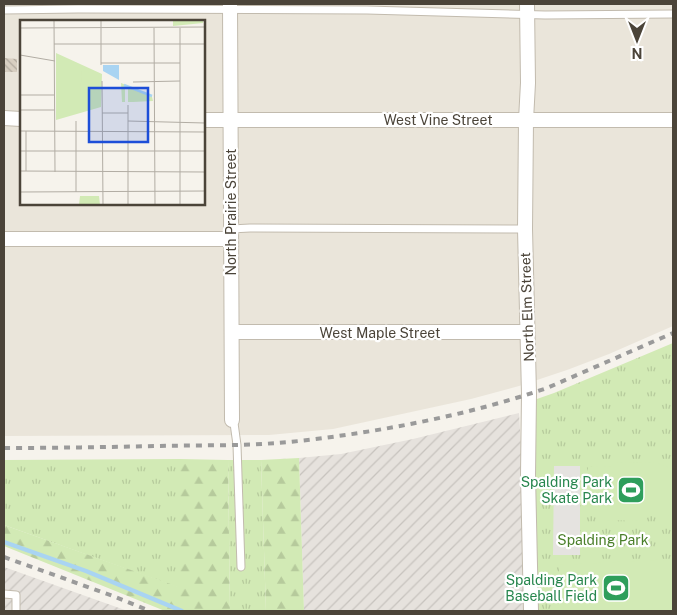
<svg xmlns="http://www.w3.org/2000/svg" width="677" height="615" viewBox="0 0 677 615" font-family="'Public Sans',sans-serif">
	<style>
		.residential { fill: #eae5da; fill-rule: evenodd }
		.industrial { fill: url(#industrial-furrows) }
		.grass { fill: url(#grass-tufts) }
		.forest { fill: url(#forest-firs) }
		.pitch { fill: #d2eab5 }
		.parking { fill: #e5e3e0 }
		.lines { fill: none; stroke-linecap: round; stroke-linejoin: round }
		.stream { stroke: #a9d4f2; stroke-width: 4.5 }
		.building { fill: url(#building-back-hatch) }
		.lane-casing { stroke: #c2bbae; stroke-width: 9 }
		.street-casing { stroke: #c2bbae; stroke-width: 16 }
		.lane { stroke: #fff; stroke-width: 7 }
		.street { stroke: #fff; stroke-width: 14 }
		.rail { stroke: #9a9a9a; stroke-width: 4; stroke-dasharray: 6 6; stroke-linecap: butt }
		.labels { text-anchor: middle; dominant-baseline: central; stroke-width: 4.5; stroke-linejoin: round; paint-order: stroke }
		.street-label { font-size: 14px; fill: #4b4439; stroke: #fff }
		.leisure-label { font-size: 14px; fill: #27864d; stroke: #fff; text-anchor: end }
		.park-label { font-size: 14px; fill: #4a7f2a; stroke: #fff }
		.inset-river { fill: none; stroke: #a9d4f2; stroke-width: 2.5 }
		.inset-road { fill: none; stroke: #b2ada4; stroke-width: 1 }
		.view { fill: #1d4ed8; fill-opacity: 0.15; stroke: #1d4ed8; stroke-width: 2.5 }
		.inset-edge { fill: none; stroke: #4b4439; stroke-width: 2.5 }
	</style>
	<defs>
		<pattern id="industrial-furrows" width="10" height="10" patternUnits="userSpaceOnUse" patternTransform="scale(1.25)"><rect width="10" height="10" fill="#e6e2dd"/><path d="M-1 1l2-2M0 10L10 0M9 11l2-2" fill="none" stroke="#c7c3be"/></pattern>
		<pattern id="grass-tufts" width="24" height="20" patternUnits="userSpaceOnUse" patternTransform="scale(1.25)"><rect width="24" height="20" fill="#d2eab5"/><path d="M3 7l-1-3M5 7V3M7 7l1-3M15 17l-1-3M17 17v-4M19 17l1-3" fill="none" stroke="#b6ca9c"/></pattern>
		<pattern id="forest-firs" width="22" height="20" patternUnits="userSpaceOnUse" patternTransform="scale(1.25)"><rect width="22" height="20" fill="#d2eab5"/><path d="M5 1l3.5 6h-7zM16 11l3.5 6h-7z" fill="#b6ca9c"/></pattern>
		<pattern id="building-back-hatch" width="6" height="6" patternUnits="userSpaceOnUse" patternTransform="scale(1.25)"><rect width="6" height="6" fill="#d8cfc1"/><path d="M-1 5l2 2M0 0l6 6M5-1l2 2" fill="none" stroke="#b1aa9e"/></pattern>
	</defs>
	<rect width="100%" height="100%" fill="#f6f3ec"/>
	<!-- residential -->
	<path class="residential" d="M4 4H673V326L609 354 567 370 519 386 471 399 333 429 269 435 4 436ZM21 21H204V204H21Z"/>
	<!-- industrial -->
	<path class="industrial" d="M519 413 531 611H304L299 458 341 454 413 439Z
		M4 567 122 609 128 611H4Z"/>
	<!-- grass -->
	<path class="grass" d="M673 343V611H531L534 400 554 393Z
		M180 459V588L4 525V460Z
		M228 460H261L266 611H230Z"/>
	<!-- forest -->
	<path class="forest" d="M299 458 304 611H266L261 460Z
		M180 459 228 460 230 611H165L4 546V525L179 587Z"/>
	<!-- pitch -->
	<path class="pitch" d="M614 462 657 463 673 469V534L671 531V519L668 515H650L644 521 601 520 598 518V510H588V466L614 467Z
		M673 559V611H558L559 565Z"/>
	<!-- parking -->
	<path class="parking" d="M554 466H580V555H553Z"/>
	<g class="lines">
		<!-- stream -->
		<path class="stream" d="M4 542 86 571 182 611"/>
	</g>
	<!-- building -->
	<path class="building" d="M4 58 17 59V72H4Z"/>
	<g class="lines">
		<!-- lane casing -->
		<g class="lane-casing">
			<path id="lane" d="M4 10 78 9 367 10 545 15 673 14
				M231 229 250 228 525 229
				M232 420 234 423 237 445 241 567
				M4 594 16 595V611"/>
		</g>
		<!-- street casing -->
		<g class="street-casing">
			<path id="street" d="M230 4 232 420
				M527 4 528 83 526 120 525 229 529 394 528 475 531 611
				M4 118 21 119
				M204 120H673
				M4 239H231
				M232 332H527"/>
		</g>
		<!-- lane -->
		<use href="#lane" class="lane"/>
		<!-- street -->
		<use href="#street" class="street"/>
		<!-- rail -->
		<path class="rail" d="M4 448C56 448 107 447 159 446 198 445 238 446 277 443 304 441 332 437 359 433 423 423 486 409 547 388L673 333
			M4 557 113 596 150 611"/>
	</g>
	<!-- icons -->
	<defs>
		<g id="stadium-square" transform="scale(1.4375)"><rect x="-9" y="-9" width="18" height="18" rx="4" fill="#2e9e5b" stroke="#fff"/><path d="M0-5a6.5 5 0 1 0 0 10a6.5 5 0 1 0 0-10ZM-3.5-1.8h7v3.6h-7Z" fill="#fff"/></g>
	</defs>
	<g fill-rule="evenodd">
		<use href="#stadium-square" x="631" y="490"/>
		<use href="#stadium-square" x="616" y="588"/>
	</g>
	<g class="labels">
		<!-- street labels -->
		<g class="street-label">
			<text x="438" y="120">West Vine Street</text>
			<text transform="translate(231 212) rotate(-90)">North Prairie Street</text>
			<text transform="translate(527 307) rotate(-92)">North Elm Street</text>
			<text x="380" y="333">West Maple Street</text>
		</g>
		<!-- leisure labels -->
		<g class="leisure-label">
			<text x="612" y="482">Spalding Park<tspan x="612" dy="16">Skate Park</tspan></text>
			<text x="597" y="580">Spalding Park<tspan x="597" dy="16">Baseball Field</tspan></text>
		</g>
		<!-- park labels -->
		<g class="park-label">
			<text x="603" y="540">Spalding Park</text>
		</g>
	</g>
	<!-- overview -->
	<g transform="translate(20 20)">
		<rect width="185" height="185" fill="#f6f3ec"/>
		<path d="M153 0H183V3L153 6ZM36 33 82 54 81 87 36 100ZM113 70 132 77 133 81 113 82Z" fill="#d2eab5"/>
		<path d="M101 63 132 76V77L113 71V82H108V68H105V82H102Z" fill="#d2eab5"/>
		<path d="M62 51 78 55 79 72 60 73ZM79 176 80 185H59L60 176Z" fill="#d2eab5"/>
		<path d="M83 45H99V60L83 51Z" fill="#a9d4f2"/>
		<path class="inset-river" d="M104 65 132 76"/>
		<path class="inset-road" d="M34 0 35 152M81 0V45M0 8 185 7M134 8 135 185M160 8V185M34 24H185M0 35 35 41M81 43H160M82 61 83 185M113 62 160 61M0 75H35M108 85V185M0 90H35M82 93H108M56 101V172M108 101 185 103M0 111 185 112M6 111V151M0 131H185M0 151 185 152M0 172 185 171"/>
		<path class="view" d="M69 68H128V122H69Z"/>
		<rect width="185" height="185" class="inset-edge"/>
	</g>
	<!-- border -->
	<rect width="677" height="615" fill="none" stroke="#4b4439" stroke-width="10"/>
	<!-- north arrow -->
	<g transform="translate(637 40) rotate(180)" stroke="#ffffff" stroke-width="4" paint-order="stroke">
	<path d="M0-4L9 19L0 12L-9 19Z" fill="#4b4439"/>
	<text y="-8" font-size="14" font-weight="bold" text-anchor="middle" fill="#4b4439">N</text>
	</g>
</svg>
